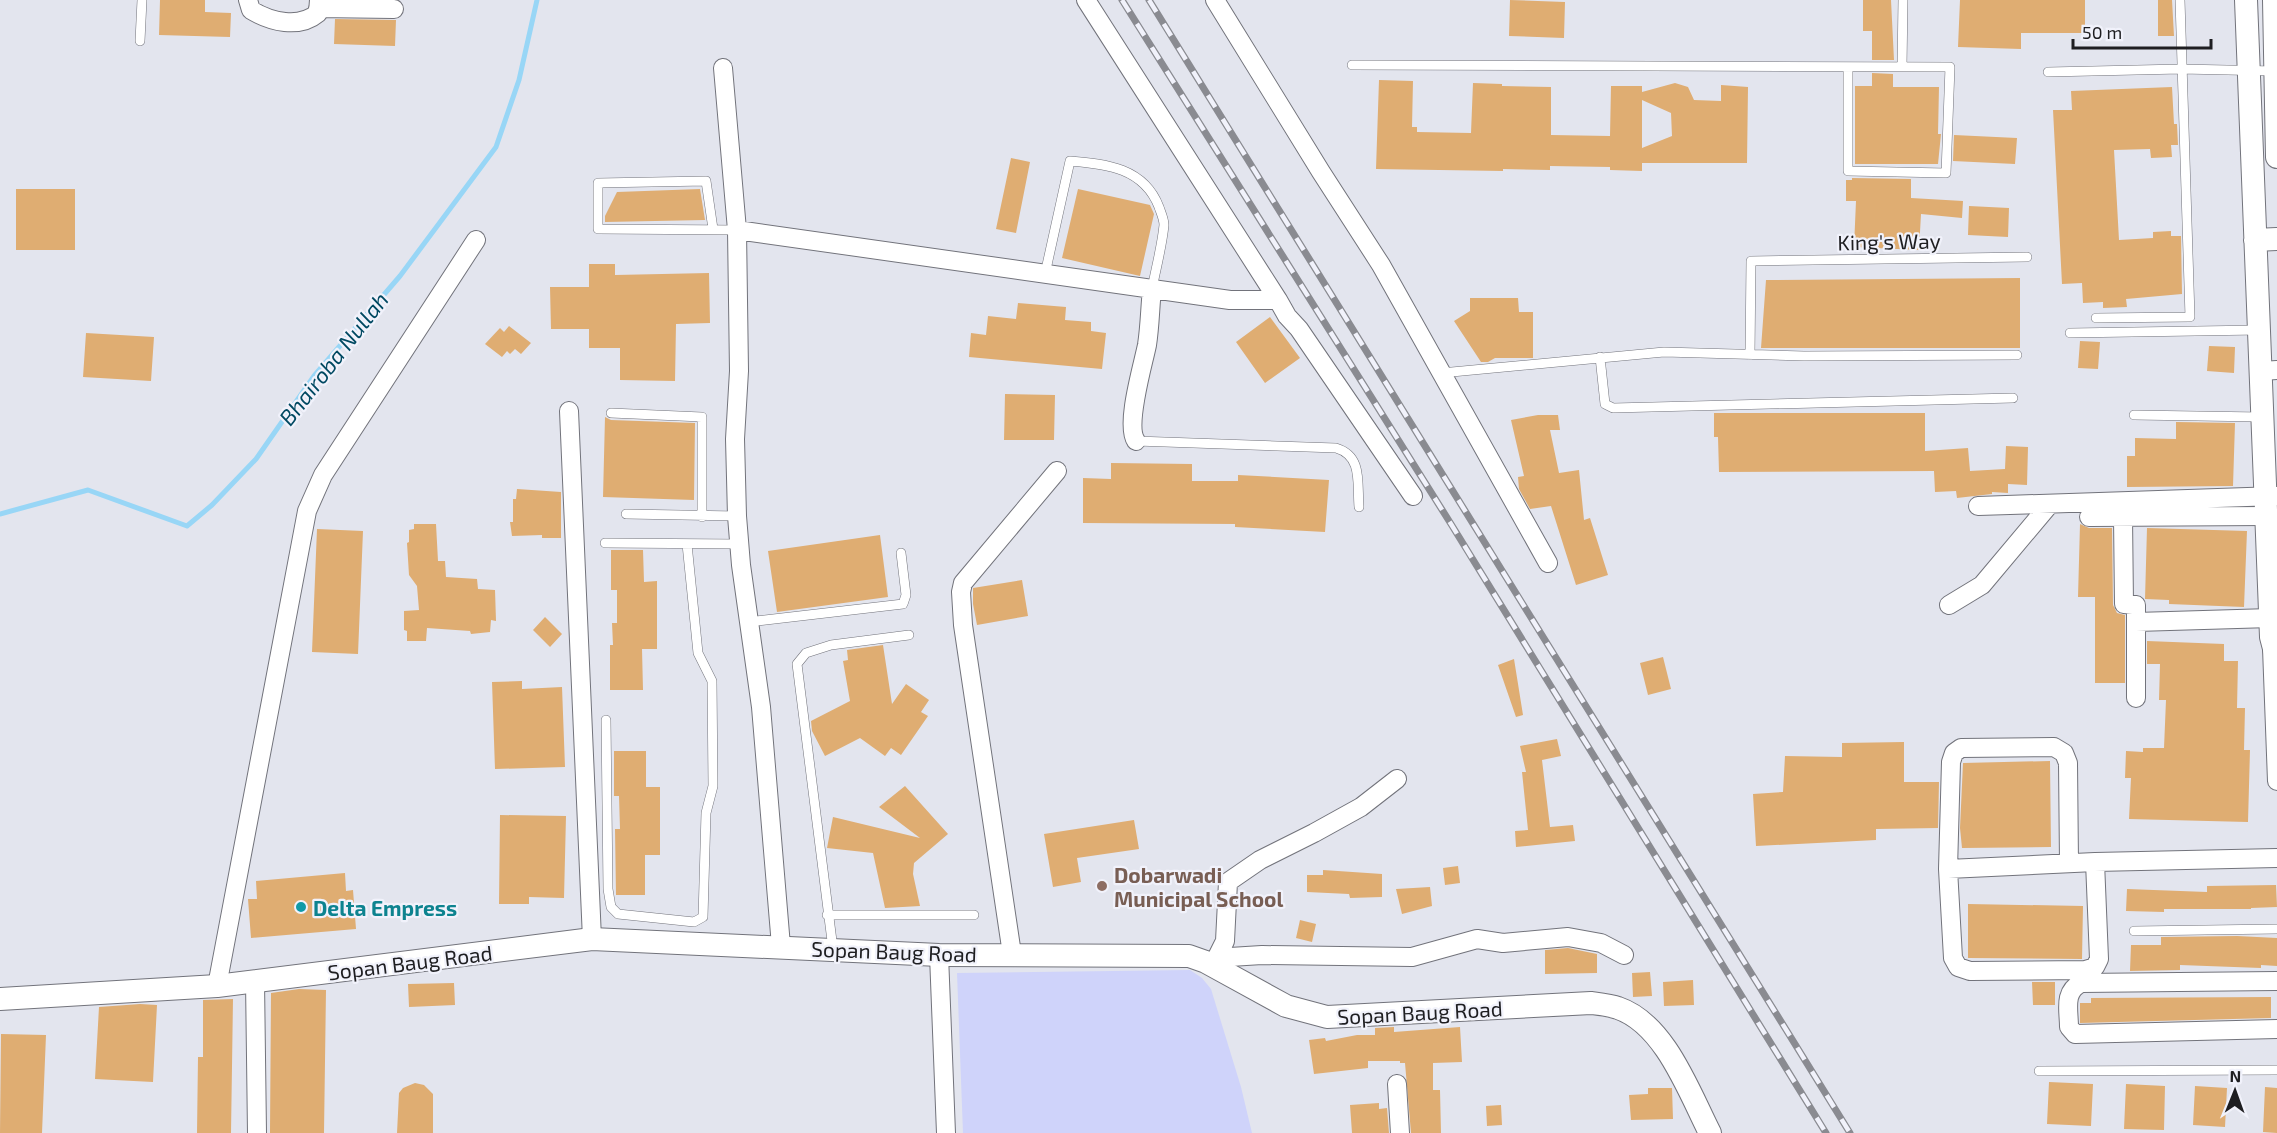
<svg xmlns="http://www.w3.org/2000/svg" width="2277" height="1133" viewBox="0 0 2277 1133" font-family="'Exo 2',sans-serif">
	<style>
		.green { fill: #cfd3fa }
		.lines { fill: none; stroke-linecap: round; stroke-linejoin: round }
		.stream { stroke: #98d6f6; stroke-width: 5 }
		.building { fill: #dfad72; fill-rule: evenodd }
		.service-casing { stroke: #72737b; stroke-width: 10 }
		.minor-casing { stroke: #72737b; stroke-width: 20 }
		.tertiary-casing { stroke: #72737b; stroke-width: 24 }
		.service { stroke: #fff; stroke-width: 9 }
		.minor { stroke: #fff; stroke-width: 18 }
		.tertiary { stroke: #fff; stroke-width: 22 }
		.rail-casing { stroke: #8a8b91; stroke-width: 7 }
		.rail { stroke: #f1f2fb; stroke-width: 4.5; stroke-dasharray: 14; stroke-linecap: butt }
		.education-dot { fill: #8d6e63; stroke: #f1f2fb; stroke-width: 2 }
		.culture-dot { fill: #0f9aa8; stroke: #f1f2fb; stroke-width: 2 }
		.labels { text-anchor: middle; dominant-baseline: central; stroke-width: 4.5; stroke-linejoin: round; paint-order: stroke }
		.street-label { font-size: 21px; fill: #1e1e21; stroke: #f1f2fb }
		.education-label { font-size: 21px; font-weight: bold; fill: #785e54; stroke: #f1f2fb; text-anchor: start }
		.culture-label { font-size: 21px; font-weight: bold; fill: #0d838f; stroke: #f1f2fb; text-anchor: start }
		.water-label { font-size: 22px; font-style: italic; fill: #004962; stroke: #f1f2fb }
	</style>
	<rect width="100%" height="100%" fill="#e3e5ee"/>
	<!-- green -->
	<path class="green" d="M1190 970 1202 978 1211 989 1241 1087 1252 1133H963L957 973Z"/>
	<g class="lines">
		<!-- stream -->
		<path class="stream" d="M0 514 88 490 187 526 212 505 256 459 314 376 400 276 496 147 519 80 537 0"/>
	</g>
	<!-- building -->
	<path class="building" d="M160 0H205V12L231 13 230 37 159 35Z
		M1510 0 1565 2 1564 38 1509 36Z
		M1863 0H1891L1894 60H1872V31H1863Z
		M1960 0H2085V33H2021V49L1958 47Z
		M2158 0H2172L2174 36H2158Z
		M335 19 396 20 395 46 334 44Z
		M1872 73 1893 74V87H1939L1938 134H1941L1938 164H1855V86H1872Z
		M1379 80 1413 81 1412 127H1417V132L1471 133 1473 83 1502 84V86L1551 87V135L1610 136 1611 86H1642V92L1675 83 1688 87 1694 100 1721 101V85L1748 87 1747 163H1642V171L1610 170V167L1550 166V170L1503 169V171L1376 169ZM1642 100 1671 113 1672 136 1642 148Z
		M2172 87 2174 124H2177L2178 145H2171L2172 157 2151 158 2150 149 2114 150 2119 240 2153 238V232L2171 231V236H2181L2182 294 2126 299 2127 307 2103 308V302L2083 303 2082 283 2062 284 2053 110H2072L2071 91Z
		M1954 135 2017 138 2015 164 1953 161Z
		M1011 158 1030 162 1016 233 996 229Z
		M1852 178 1911 179V198L1963 201 1962 218 1921 214 1919 250 1854 247 1856 201H1846V180H1852Z
		M16 189H75V250H16Z
		M700 189 705 220 605 222V216L617 192Z
		M1078 189 1150 205 1154 214 1140 276 1062 258Z
		M1969 206 2009 208 2008 237 1968 235Z
		M589 264H615V275L709 273 710 323 676 324 675 381 620 380V348H589V329H551L550 287H589Z
		M2020 278V348H1761L1766 280Z
		M1470 298H1518L1519 312H1533V358H1495L1488 362H1481L1454 321 1470 311Z
		M1018 303 1066 307 1065 320 1091 322V331L1106 333 1102 369 969 357 971 333 986 335 988 316 1016 319Z
		M1270 317 1300 358 1265 383 1236 342Z
		M509 326 531 343 521 354 515 349 510 354 507 351 502 357 485 344 500 328 504 332Z
		M86 333 154 337 151 381 83 377Z
		M2080 341 2100 342 2098 369 2078 368Z
		M2209 346 2235 347 2234 373 2207 371Z
		M1005 394 1055 395 1054 440H1004Z
		M1714 413H1925V451L1968 448 1970 471 2005 469 2006 446 2028 447 2027 485 2008 484V493L1992 492V494L1957 498 1956 491 1935 492 1934 471 1719 472 1718 437H1714Z
		M1538 415H1558L1560 430H1550L1559 473 1579 470 1584 520 1590 518 1608 575 1576 585 1551 506 1530 509 1519 489 1518 477 1524 476 1511 420Z
		M605 417 611 420 695 423 694 500 603 497Z
		M2176 422 2235 423 2233 486 2127 487V456H2135V438L2176 439Z
		M1111 463 1192 464V481H1238V475L1329 480 1325 532 1235 527V524L1083 523V478L1111 479Z
		M517 489 561 492V538H542V535L512 536 510 522H513V499H516Z
		M414 524H436L438 561H445L446 577 477 579 478 589 495 590 496 621 491 620 490 632 471 634 470 631 427 628 426 641H407V631L404 630V611L419 610 417 586 409 575 407 543 409 542V530L414 529Z
		M2080 524 2089 528H2112L2113 605 2117 613 2125 615V683H2095V597H2078Z
		M2147 528 2247 531 2244 607 2169 604V600L2145 599Z
		M317 529 363 531 358 654 312 652Z
		M880 535 888 597 777 612 768 551Z
		M611 550H643L644 582 657 581V649H642L643 690H610V645H613L612 623H617V590H611Z
		M1022 580 1028 616 977 625 973 604V588Z
		M545 617 562 634 550 647 533 630Z
		M2147 641 2224 644V661H2238L2237 708H2245L2244 750H2250L2248 822 2129 819 2131 778H2125L2126 751 2143 752V748H2164L2166 700H2159L2160 664H2147Z
		M883 645 892 704 906 684 929 700 921 712 928 716 901 755 891 748 885 756 860 738 825 756 812 731 811 721 850 701 843 661 848 660 847 650Z
		M1663 657 1671 689 1648 695 1640 663Z
		M1514 659 1523 715 1516 717 1498 665Z
		M522 681V689L562 687 565 767 495 769 492 682Z
		M1557 739 1561 756 1542 760 1550 827 1573 825 1575 841 1516 847 1515 831 1528 830 1522 772H1526L1520 746Z
		M1904 742V782H1939L1938 828 1876 829V840L1756 846 1753 794 1783 792 1785 756 1842 757V743Z
		M614 751H646V787H660V855H645V895H616L615 829H620L619 796H614Z
		M2050 761 2051 847 1962 848 1960 828 1963 763Z
		M905 786 948 834 914 863 913 874 920 906 885 908 873 853 827 848 833 817 920 838 879 807Z
		M500 815 566 816 564 898 529 897V904H499Z
		M1134 820 1139 849 1077 858 1081 882 1053 887 1044 834Z
		M1458 866 1460 883 1445 885 1443 868Z
		M1323 870 1382 874V897L1350 898 1349 894 1307 892V875H1323Z
		M345 873 346 891 353 890 356 929 251 938 248 899H257L256 881Z
		M2276 885 2277 907 2251 908V909H2164V912L2126 911 2127 889 2207 892V886Z
		M1430 887 1432 906 1402 914 1396 889Z
		M1968 904 2083 906 2082 959 1968 958Z
		M1300 920 1316 924 1312 942 1296 938Z
		M2237 936 2277 938V966L2261 965V968L2180 965V970L2130 971 2131 945H2161V937Z
		M1568 948 1597 954V973L1545 974V950Z
		M1650 972 1652 996 1633 997 1632 973Z
		M1693 980 1694 1005 1664 1006 1663 982Z
		M2032 982H2055V1005H2033Z
		M454 983 455 1005 409 1007 408 984Z
		M299 989 326 990 324 1133H270L271 993Z
		M2271 997V1018L2080 1023V1003H2091V998Z
		M233 999 231 1133H197L198 1057H203V1000Z
		M140 1004 157 1005 153 1082 95 1079 99 1007Z
		M1394 1027V1032L1460 1027 1462 1062 1433 1063V1090H1440L1441 1133H1411L1405 1063H1400V1061H1368V1068L1314 1074 1309 1040 1325 1038 1326 1041 1357 1035H1375V1028Z
		M1 1034 46 1035 42 1133H0Z
		M2049 1082 2093 1084 2091 1126 2047 1124Z
		M415 1083 424 1085 433 1094V1133H397L399 1093 403 1088Z
		M2126 1084 2165 1086 2164 1130 2124 1129Z
		M2195 1086 2227 1088 2225 1127 2193 1125Z
		M2265 1087 2277 1088V1133L2263 1132Z
		M1648 1088H1672L1673 1119 1631 1120 1629 1095 1648 1094Z
		M1379 1103V1109L1387 1108 1389 1133H1352L1350 1105Z
		M1501 1105 1502 1125 1487 1126 1486 1106Z"/>
	<g class="lines">
		<!-- service casing -->
		<g class="service-casing">
			<path id="service" d="M140 41 142 0
				M1352 65 1950 67 1946 173 1848 171V67
				M1902 67 1903 0
				M2048 72 2181 69 2274 71
				M713 229 706 181 598 183V229L737 230
				M1045 274 1070 161C1107 164 1144 168 1159 207 1161 213 1164 219 1164 225 1162 246 1156 268 1152 289
				M2096 318 2190 317 2180 0
				M2070 333 2259 330
				M1750 355 1751 261 2027 257
				M1600 357 1605 404 1613 408 2013 398
				M1441 373 1664 352 1804 356 2017 355
				M611 413 702 417V517
				M2134 415 2261 417
				M1136 441 1336 448C1363 456 1357 483 1359 507
				M626 514 737 516
				M605 543 739 544
				M748 622 903 604 906 595 901 553
				M606 720 608 889 611 907 618 914 694 922 703 917 706 813 713 786 712 681 698 653 687 544
				M827 915H974
				M2134 931 2277 929
				M833 949 797 664 806 653 831 645 909 635
				M2039 1071 2277 1070"/>
		</g>
		<!-- minor casing -->
		<g class="minor-casing">
			<path id="minor" d="M248 0 251 10C271 22 299 29 318 13L319 0
				M1086 0 1278 300
				M1215 0 1321 172 1381 265 1548 563
				M318 8 394 9
				M723 68 737 230 739 371 735 439 737 516 741 565 761 707 781 946
				M737 230 1230 300H1278L1287 316 1299 329 1413 496
				M2262 371 2277 370
				M569 411 592 939
				M1136 441C1125 425 1143 365 1147 345 1150 326 1150 307 1152 289
				M1978 506 2277 496
				M2089 517 2268 516
				M2123 517 2124 604 2136 605V698
				M1949 605 1982 585 2050 504
				M2136 622 2271 618
				M2272 648 2277 781
				M2069 863 2068 763 2064 753 2054 747 1961 748 1954 753 1951 762 1948 869 1953 958 1958 967 1970 971 2085 970 2095 967 2099 959 2095 862
				M1948 869 2095 862 2277 858
				M1012 954 963 625 961 592 963 583 1057 471
				M939 955 946 1133
				M1216 959 1225 941 1228 882 1260 860 1314 833 1361 807 1397 779
				M1206 962 1230 957 1262 955 1412 957 1477 939 1503 943 1568 937 1601 943 1624 955
				M255 981 257 1133
				M2277 981 2081 983C2063 992 2069 1010 2069 1027L2075 1034 2277 1029
				M217 986 307 511 323 475 476 240
				M1397 1084 1400 1133"/>
		</g>
		<!-- tertiary casing -->
		<g class="tertiary-casing">
			<path id="tertiary" d="M2246 0 2271 637 2277 660
				M2274 0 2277 157
				M2255 240 2277 239
				M0 999 217 986 592 939 939 955 1189 956 1206 962 1286 1006 1327 1017 1591 1003C1599 1004 1610 1005 1618 1008 1665 1024 1689 1092 1710 1133"/>
		</g>
		<!-- service -->
		<use href="#service" class="service"/>
		<!-- minor -->
		<use href="#minor" class="minor"/>
		<!-- tertiary -->
		<use href="#tertiary" class="tertiary"/>
		<!-- rail casing -->
		<g class="rail-casing">
			<path id="rail" d="M1122 0 1451 524 1826 1133
				M1149 0 1850 1133"/>
		</g>
		<!-- rail -->
		<use href="#rail" class="rail"/>
	</g>
	<!-- markers -->
	<circle class="education-dot" cx="1102" cy="886" r="6"/>
	<circle class="culture-dot" cx="301" cy="907" r="6"/>
	<g class="labels">
		<!-- street labels -->
		<g class="street-label">
			<text transform="translate(1889 241) rotate(-1)">King's Way</text>
			<text transform="translate(894 951) rotate(2)">Sopan Baug Road</text>
			<text transform="translate(410 962) rotate(-7)">Sopan Baug Road</text>
			<text transform="translate(1420 1012) rotate(-3)">Sopan Baug Road</text>
		</g>
		<!-- education labels -->
		<g class="education-label">
			<text x="1114" y="874">Dobarwadi<tspan x="1114" dy="24">Municipal School</tspan></text>
		</g>
		<!-- culture labels -->
		<g class="culture-label">
			<text x="313" y="907">Delta Empress</text>
		</g>
		<!-- water labels -->
		<g class="water-label">
			<text transform="translate(333 358) rotate(-52)">Bhairoba Nullah</text>
		</g>
	</g>
	<!-- north arrow -->
	<g transform="translate(2235 1091) rotate(1)" stroke="#f1f2fb" stroke-width="4.5" paint-order="stroke">
	<path d="M0-4.5L10 22L0 15L-10 22Z" fill="#1e1e21"/>
	<text y="-9" font-size="16" font-weight="bold" text-anchor="middle" fill="#1e1e21">N</text>
	</g>
	<!-- scale -->
	<path d="M2073 39v9h138v-9" fill="none" stroke="#1e1e21" stroke-width="3"/>
	<text x="2082" y="39" font-size="18" fill="#1e1e21" stroke="#f1f2fb" stroke-width="4.5" paint-order="stroke">50 m</text>
</svg>
